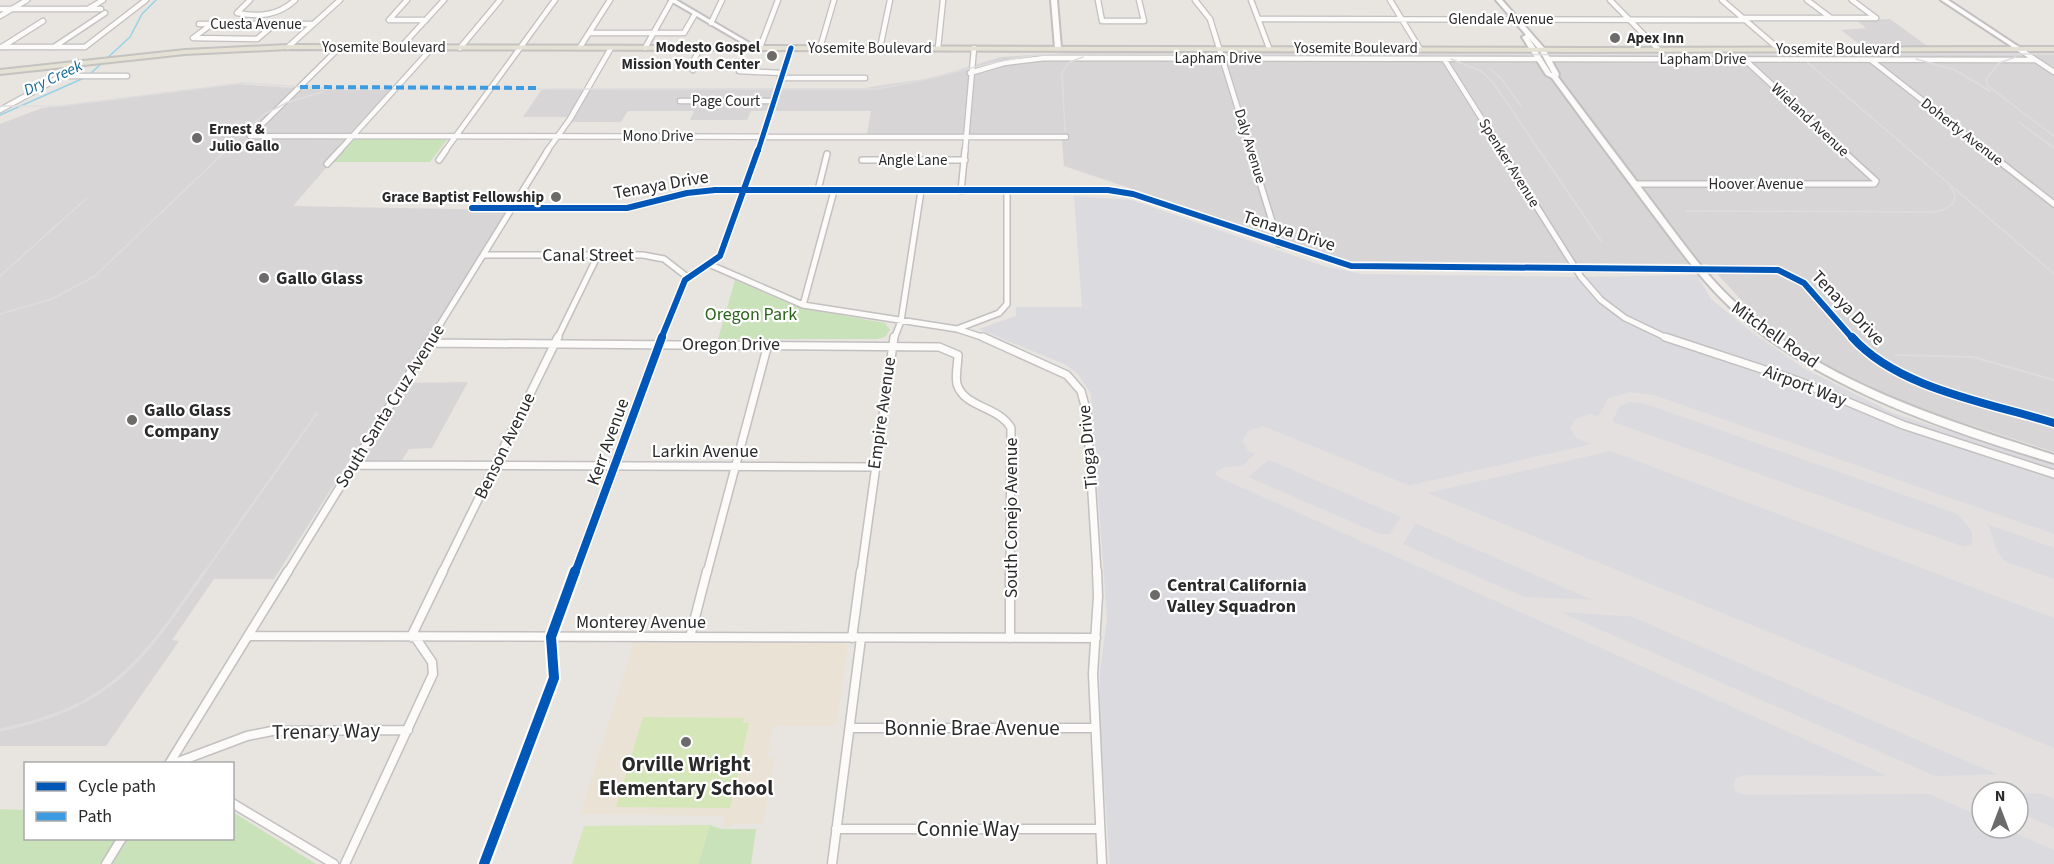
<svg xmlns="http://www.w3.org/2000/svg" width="2054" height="864" viewBox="0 0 2054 864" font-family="'Source Sans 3',sans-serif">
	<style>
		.industrial { fill: #d8d5d7 }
		.education { fill: #eae3d5 }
		.airport { fill: #dbdade; fill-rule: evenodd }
		.green { fill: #cae2ba }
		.pitch { fill: #d5e6b8 }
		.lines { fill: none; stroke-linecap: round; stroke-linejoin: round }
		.stream { stroke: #96d2e7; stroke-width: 1.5 }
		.taxiway { fill: #e3e0df; fill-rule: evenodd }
		.runway { fill: #e3e0df; fill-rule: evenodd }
		.street-far3-casing { stroke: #c2c0c1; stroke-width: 7 }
		.street-far2-casing { stroke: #c2c0c1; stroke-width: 8 }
		.street-far1-casing { stroke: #c2c0c1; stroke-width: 10 }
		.street-casing { stroke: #c2c0c1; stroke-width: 11 }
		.secondary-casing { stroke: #c2c0c1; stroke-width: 4 }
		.primary-casing { stroke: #c4c3c1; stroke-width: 4 }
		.street-far3 { stroke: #fcfbfa; stroke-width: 4.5 }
		.street-far2 { stroke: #fcfbfa; stroke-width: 5 }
		.street-far1 { stroke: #fcfbfa; stroke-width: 7 }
		.street { stroke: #fcfbfa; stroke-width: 8 }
		.secondary { fill: #fcfbfa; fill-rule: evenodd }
		.primary { fill: #e5e1d4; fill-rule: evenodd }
		.rail-far2 { stroke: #deddde; stroke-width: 1.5 }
		.rail-far1 { stroke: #deddde; stroke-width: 2 }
		.rail { stroke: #deddde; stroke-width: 3 }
		.quiet { stroke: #3d9ce1; stroke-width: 4; stroke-dasharray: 8 4; stroke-linecap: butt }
		.cycleway-far3-casing { stroke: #fff; stroke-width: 8 }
		.cycleway-far2-casing { stroke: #fff; stroke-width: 9 }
		.cycleway-far1-casing { stroke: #fff; stroke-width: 11 }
		.cycleway-casing { stroke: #fff; stroke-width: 14 }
		.cycleway-far3 { stroke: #0057b8; stroke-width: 5 }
		.cycleway-far2 { stroke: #0057b8; stroke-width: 6 }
		.cycleway-far1 { stroke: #0057b8; stroke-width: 8 }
		.cycleway { stroke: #0057b8; stroke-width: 10 }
		.poi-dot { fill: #6c6b6a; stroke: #fff; stroke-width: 2 }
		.labels { text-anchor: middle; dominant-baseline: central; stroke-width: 4.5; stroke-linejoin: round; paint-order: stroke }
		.far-street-label { font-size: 15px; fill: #2a2a2a; stroke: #fff }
		.far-poi-label { font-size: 15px; font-weight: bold; fill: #2a2a2a; stroke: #fff; text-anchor: start }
		.far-water-label { font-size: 16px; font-style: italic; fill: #136895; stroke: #fff }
		.street-label { font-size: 18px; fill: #2a2a2a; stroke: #fff }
		.poi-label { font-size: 18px; font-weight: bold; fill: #2a2a2a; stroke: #fff; text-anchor: start }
		.park-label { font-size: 18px; fill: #2c641d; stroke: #fff }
		.near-street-label { font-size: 21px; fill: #2a2a2a; stroke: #fff }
		.near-poi-label { font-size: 21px; font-weight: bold; fill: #2a2a2a; stroke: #fff }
	</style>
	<rect width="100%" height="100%" fill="#e8e4e0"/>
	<!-- industrial -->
	<path class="industrial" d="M1890 19 1930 48 1863 47 1841 30 1866 28 1856 20Z
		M1101 51 2054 53V452L1931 412 1892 397 1832 368 1796 347 1755 315 1708 264 1346 261 1064 166 1062 138 867 134 871 111H751L747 120H690L694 111H628L621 122H568L571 117H523L542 89 864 88 932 78 1001 57Z
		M237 84 327 90H394L293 206 507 210 401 383 468 382 432 448 409 449 402 460 349 461 274 579H214L172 640 179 641 106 746H0V124L42 108Z"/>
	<!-- education -->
	<path class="education" d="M634 642 844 643 848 647 836 726H773L767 758 775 759 763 824H732L731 827H722L724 816 580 814Z"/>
	<!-- airport -->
	<path class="airport" d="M1074 196 1131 200 1324 266 1361 274 1581 277 1697 275 1711 299 1753 333 1805 369 1893 413 2054 465V864H1110L1100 728V670L1107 619 1091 394 1078 374 1066 365 979 329 1016 316V307H1082ZM1982 792H2018V828H1982Z"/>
	<!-- green -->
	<path class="green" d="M356 137H449L430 162H333Z
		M735 280 800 308 885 323 890 330 885 337 877 339H718Z
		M0 809 25 810 26 838H232L233 812 316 864H0Z
		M710 825 721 829H756L751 864H698Z"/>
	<!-- pitch -->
	<path class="pitch" d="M643 717 744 718 743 723H749L730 808 616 807Z
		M710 825 698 864H572L584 826Z"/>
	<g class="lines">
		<!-- stream -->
		<path class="stream" d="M89 75 130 37 142 14 156 0
			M0 115 84 78"/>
		<!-- taxiway -->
		<path class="taxiway" d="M1630 392 1654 395 2054 534V548L1987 524C1995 537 1992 547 2005 561 2016 572 2041 581 2047 592L2044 597 2037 599C2014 592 1993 577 1981 556L1965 563 1922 558 1920 553 1922 548C1939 543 1956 552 1972 544V532L1958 514 1646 404 1631 402 1620 406 1605 435H1593L1591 431 1608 398Z
			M1627 436 1633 438 1635 442 1633 446 1423 494 1439 511 1436 516 1418 520 1403 544 1524 597 1657 602 1682 609 1685 615 1682 621 1675 623 1657 618 1560 612 1935 776 2011 774 1989 757 1986 750 1989 743 1997 740 2022 754 2033 774H2054V794L1982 792V795H1979L1982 796V817L1929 794 1744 795 1736 792 1733 785 1736 778 1744 775 1887 776 1218 477 1215 473 1224 467 1242 466 1262 447 1296 448 1298 452 1296 456 1272 457 1248 477 1380 534H1390L1406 509 1413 507 1408 504 1404 494 1411 485Z
			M2018 812 2054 828V850L2010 831 2009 828H2018Z"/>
		<!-- runway -->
		<path class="runway" d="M1591 414 2054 579V618L1576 438 1570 428 1576 418Z
			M1263 426 2054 748V799L1248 451 1242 441 1248 431Z"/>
		<!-- street-far3 casing -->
		<g class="street-far3-casing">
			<path id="street-far3" d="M250 0 237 13C259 17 278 16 295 0
				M407 0 389 20H426
				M1098 0 1102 21H1144L1139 0
				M1195 0 1210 19 1251 151
				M1251 0 1269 48
				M1390 0 1420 49
				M1610 0 1658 49
				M1722 0 1779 49
				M1807 0 1831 18
				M1852 0 1876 18
				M0 9H101
				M88 9 103 0
				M0 16 27 0
				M1742 18H1876
				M1258 19 1745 20
				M711 23 722 0
				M199 24H313
				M212 24 193 38 257 39 275 24
				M589 33H684L695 14
				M0 47H85L146 0
				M2 47 43 21
				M54 47 105 13
				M288 47 340 0
				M580 47 610 0
				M400 48 444 0
				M460 48 500 0
				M645 48 672 0
				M755 48 761 45 778 0
				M820 48 834 0
				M880 48 890 0
				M938 48 943 0
				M2019 49 2054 72
				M1444 59 1502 151
				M1549 59 2036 60
				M1744 59 1844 151
				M1871 60 1987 151
				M693 70 691 66 700 48
				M739 71 781 73
				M970 73 1004 63 1045 58 1539 59
				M60 76H127
				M780 78H865
				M680 101H773
				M0 110 53 81 69 66
				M250 136 1066 137
				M250 136 340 47
				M339 151 432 48
				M445 151 555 0
				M547 151 570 119 611 48
				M758 151 791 48
				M965 151 974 48"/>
		</g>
		<!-- street-far2 casing -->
		<g class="street-far2-casing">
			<path id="street-far2" d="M1250 150 1279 244
				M1501 150 1581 277 1601 300 1625 318 1669 339
				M1985 150 2054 204
				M439 160 446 150
				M862 160H965
				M327 164 340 150
				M1634 184H1874L1876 181 1842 150
				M818 190 827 154
				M961 191 965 150
				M472 208H627L687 193 715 190H1108L1133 194 1351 266 1778 270 1804 283 1853 339
				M483 255H643L664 259 686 276
				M711 265 803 305 957 329 988 339
				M803 305 834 191
				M957 329 999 313 1007 304V190
				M431 339 548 150
				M557 339 598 255
				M661 339 685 280 720 256 758 150
				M894 339 901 321 921 191"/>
		</g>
		<!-- street-far1 casing -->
		<g class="street-far1-casing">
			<path id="street-far1" d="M983 337 1067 375 1081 391 1087 413 1097 573
				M1665 337 1798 381 1903 425 2054 474
				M1852 337C1898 389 1990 403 2054 423
				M429 343 939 347 958 355C958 364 955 375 957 384 964 408 999 406 1011 428L1010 573
				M354 465 875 467
				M287 573 432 337
				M442 573 558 337
				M575 573 662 337
				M707 573 768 344
				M861 573 894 337"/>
		</g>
		<!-- street casing -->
		<g class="street-casing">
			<path id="street" d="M1097 571 1098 596 1093 674 1102 864
				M249 636 1096 638
				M411 637 443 571
				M690 637 707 571
				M852 638 861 571
				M1010 638V571
				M850 728H1095
				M178 762 247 736 272 731 408 730
				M169 764 288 571
				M232 803 334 864
				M836 829H1099
				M106 864 122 838
				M345 864 433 674 432 662 415 637
				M484 864 554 678 551 637 575 571
				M832 864 861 638"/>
		</g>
		<!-- secondary casing -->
		<g class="secondary-casing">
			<path id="secondary" d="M669 0H676L758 48 753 49Z
				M1051 0H1057L1061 48 1058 50 1055 48Z
				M1496 0H1502L1545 49 1559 74 1558 77C1591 121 1625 166 1659 211 1683 243 1707 277 1737 304 1826 384 1943 419 2054 455V463C1947 431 1811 385 1730 307 1699 278 1675 243 1649 209 1617 166 1584 122 1552 78L1546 75 1522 37 1526 35ZM1529 38 1540 51 1552 73H1551Z
				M1941 0H1948L2022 49 2017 50Z"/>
		</g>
		<!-- primary casing -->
		<g class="primary-casing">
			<path id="primary" d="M288 45 1590 48 2054 47V51L1580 52 288 49 185 54 0 74V70L185 50Z"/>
		</g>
		<!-- street-far3 -->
		<use href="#street-far3" class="street-far3"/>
		<!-- street-far2 -->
		<use href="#street-far2" class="street-far2"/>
		<!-- street-far1 -->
		<use href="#street-far1" class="street-far1"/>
		<!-- street -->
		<use href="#street" class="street"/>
		<!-- secondary -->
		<use href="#secondary" class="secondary"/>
		<!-- primary -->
		<use href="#primary" class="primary"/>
		<!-- rail-far2 -->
		<path class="rail-far2" d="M2016 57 1999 63 1986 79 1988 86 2054 136
			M1451 59 1481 71 1492 81 1602 242
			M1916 59 1955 70 1990 91
			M1808 63 2054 274
			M1490 69 1500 77 1521 106
			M0 106H61L243 83 335 89H874C930 82 983 61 1039 55L2054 54
			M2020 123 2054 148
			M1065 131 1062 72 1070 62 1083 57
			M1686 211 1933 212 1946 209 1954 202 1955 194 1950 187
			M0 276 87 198
			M0 314 52 299 95 276 263 115 288 102 322 92"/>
		<!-- rail-far1 -->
		<path class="rail-far1" d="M1896 355 1973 357 2054 380
			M204 573 317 413"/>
		<!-- rail -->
		<path class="rail" d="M0 730C113 707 143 660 205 571"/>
		<!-- quiet -->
		<path class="quiet" d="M300 87 540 88"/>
		<!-- cycleway-far3 casing -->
		<g class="cycleway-far3-casing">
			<path id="cycleway-far3" d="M758 151 791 48"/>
		</g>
		<!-- cycleway-far2 casing -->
		<g class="cycleway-far2-casing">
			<path id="cycleway-far2" d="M472 208H627L687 193 715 190H1108L1133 194 1351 266 1778 270 1804 283 1853 339
				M661 339 685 280 720 256 758 150"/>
		</g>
		<!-- cycleway-far1 casing -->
		<g class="cycleway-far1-casing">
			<path id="cycleway-far1" d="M1852 337C1898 389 1990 403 2054 423
				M575 573 662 337"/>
		</g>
		<!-- cycleway casing -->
		<g class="cycleway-casing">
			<path id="cycleway" d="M484 864 554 678 551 637 575 571"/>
		</g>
		<!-- cycleway-far3 -->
		<use href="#cycleway-far3" class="cycleway-far3"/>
		<!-- cycleway-far2 -->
		<use href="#cycleway-far2" class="cycleway-far2"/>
		<!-- cycleway-far1 -->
		<use href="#cycleway-far1" class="cycleway-far1"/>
		<!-- cycleway -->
		<use href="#cycleway" class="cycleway"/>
	</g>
	<!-- markers -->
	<g class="poi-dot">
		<circle cx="1615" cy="38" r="6"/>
		<circle cx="772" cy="56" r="6"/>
		<circle cx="197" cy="138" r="6"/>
		<circle cx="556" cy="197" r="6"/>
		<circle cx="264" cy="278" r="6"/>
		<circle cx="132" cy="420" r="6"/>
		<circle cx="1155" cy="595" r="6"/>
		<circle cx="686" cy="742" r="6"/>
	</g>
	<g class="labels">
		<!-- far-street labels -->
		<g class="far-street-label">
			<text x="1501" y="19">Glendale Avenue</text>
			<text x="256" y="24">Cuesta Avenue</text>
			<text x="384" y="47">Yosemite Boulevard</text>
			<text x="870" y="48">Yosemite Boulevard</text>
			<text x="1356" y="48">Yosemite Boulevard</text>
			<text x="1838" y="49">Yosemite Boulevard</text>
			<text x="1218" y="58">Lapham Drive</text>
			<text x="1703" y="59">Lapham Drive</text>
			<text x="726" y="101">Page Court</text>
			<text transform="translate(1810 120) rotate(43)">Wieland Avenue</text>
			<text transform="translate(1962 132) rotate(38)">Doherty Avenue</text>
			<text x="658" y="136">Mono Drive</text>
			<text transform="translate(1250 146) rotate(73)">Daly Avenue</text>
			<text x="913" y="160">Angle Lane</text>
			<text transform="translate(1509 163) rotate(58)">Spenker Avenue</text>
			<text x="1756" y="184">Hoover Avenue</text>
		</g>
		<!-- far-poi labels -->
		<g class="far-poi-label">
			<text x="1627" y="38">Apex Inn</text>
			<text x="760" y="47" text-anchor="end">Modesto Gospel<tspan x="760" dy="17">Mission Youth Center</tspan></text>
			<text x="209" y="129">Ernest &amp;<tspan x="209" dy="17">Julio Gallo</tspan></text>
			<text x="544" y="197" text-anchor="end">Grace Baptist Fellowship</text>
		</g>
		<!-- far-water labels -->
		<g class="far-water-label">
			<text transform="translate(53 78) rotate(-25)">Dry Creek</text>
		</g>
		<!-- street labels -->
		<g class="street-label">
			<text transform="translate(661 185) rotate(-10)">Tenaya Drive</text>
			<text transform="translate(1289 231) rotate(18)">Tenaya Drive</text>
			<text x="588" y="255">Canal Street</text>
			<text transform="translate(1848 308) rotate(46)">Tenaya Drive</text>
			<text transform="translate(1775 335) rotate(35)">Mitchell Road</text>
			<text x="731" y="344">Oregon Drive</text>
			<text transform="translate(1805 386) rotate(21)">Airport Way</text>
			<text transform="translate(390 406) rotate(-58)">South Santa Cruz Avenue</text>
			<text transform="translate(882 413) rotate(-82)">Empire Avenue</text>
			<text transform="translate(608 442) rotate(-70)">Kerr Avenue</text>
			<text transform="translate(505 446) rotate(-64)">Benson Avenue</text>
			<text transform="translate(1088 447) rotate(-95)">Tioga Drive</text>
			<text x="705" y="451">Larkin Avenue</text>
			<text transform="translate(1011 518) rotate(-90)">South Conejo Avenue</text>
			<text x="641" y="622">Monterey Avenue</text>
		</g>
		<!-- poi labels -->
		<g class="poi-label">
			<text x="276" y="278">Gallo Glass</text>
			<text x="144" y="410">Gallo Glass<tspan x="144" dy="21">Company</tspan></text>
			<text x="1167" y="585">Central California<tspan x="1167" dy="21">Valley Squadron</tspan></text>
		</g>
		<!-- park labels -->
		<g class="park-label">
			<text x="751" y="314">Oregon Park</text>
		</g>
		<!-- near-street labels -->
		<g class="near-street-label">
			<text x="972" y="728">Bonnie Brae Avenue</text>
			<text transform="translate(326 731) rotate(-1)">Trenary Way</text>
			<text x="968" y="829">Connie Way</text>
		</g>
		<!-- near-poi labels -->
		<g class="near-poi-label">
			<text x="686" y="764">Orville Wright<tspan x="686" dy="24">Elementary School</tspan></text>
		</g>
	</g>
	<!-- legend -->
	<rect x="24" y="762" width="210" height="78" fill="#ffffff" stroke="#aaaaaa" stroke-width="1.5"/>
	<rect x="36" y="782" width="30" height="9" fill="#0057b8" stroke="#aaaaaa" stroke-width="1.5"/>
	<text x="78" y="792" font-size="18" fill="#2a2a2a">Cycle path</text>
	<rect x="36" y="812" width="30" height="9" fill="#3d9ce1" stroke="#aaaaaa" stroke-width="1.5"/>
	<text x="78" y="822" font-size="18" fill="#2a2a2a">Path</text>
	<!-- north arrow -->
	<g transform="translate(2000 810)"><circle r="28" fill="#ffffff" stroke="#aaaaaa" stroke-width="1.5"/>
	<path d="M0-4.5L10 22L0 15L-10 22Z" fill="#6c6b6a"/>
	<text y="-9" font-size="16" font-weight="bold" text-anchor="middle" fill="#2a2a2a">N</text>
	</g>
</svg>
